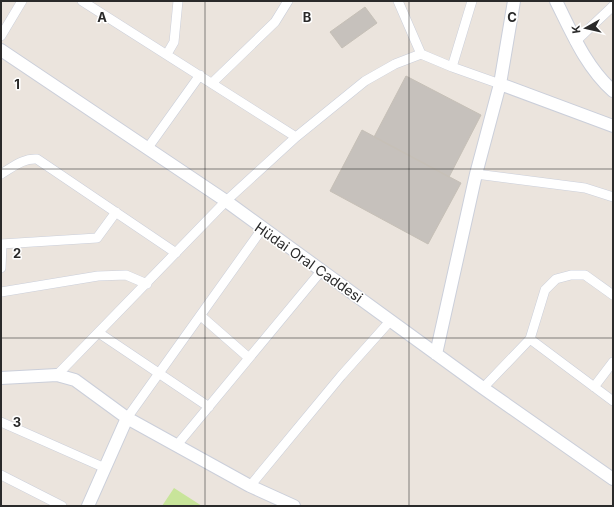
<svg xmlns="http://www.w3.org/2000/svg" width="614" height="507" viewBox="0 0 614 507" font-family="Inter,sans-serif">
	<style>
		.pitch { fill: #c8e49a }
		.building { fill: #c6c1bc; stroke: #c6c0b7 }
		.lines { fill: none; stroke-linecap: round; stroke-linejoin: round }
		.minor-casing { stroke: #cbcfda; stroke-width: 10 }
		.tertiary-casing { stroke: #cbcfda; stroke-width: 14 }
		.minor { stroke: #fff; stroke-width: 9 }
		.tertiary { stroke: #fff; stroke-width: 12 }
		.grid { fill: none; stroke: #2a2a2a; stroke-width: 1; stroke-opacity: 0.55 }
		.labels { text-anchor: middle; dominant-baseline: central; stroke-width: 3; stroke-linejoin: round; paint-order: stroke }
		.street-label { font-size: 14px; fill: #2a2a2a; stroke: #fff }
		.grid-label { font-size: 13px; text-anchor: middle; font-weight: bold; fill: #2a2a2a; stroke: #fff; stroke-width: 3; stroke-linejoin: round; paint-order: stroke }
	</style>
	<rect width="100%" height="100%" fill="#ebe4dd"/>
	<!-- pitch -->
	<path class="pitch" d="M174 488 202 506H162Z"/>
	<!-- building -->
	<path class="building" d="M365 7 377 23 342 48 330 32Z
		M406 76 481 115 449 177 374 137Z
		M362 130 461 183 428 244 330 191Z"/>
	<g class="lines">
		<!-- minor casing -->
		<g class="minor-casing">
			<path id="minor" d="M82 1 296 137
				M398 1 421 54
				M1 36 22 1
				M575 42 613 6
				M167 54 174 42 178 1
				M452 67 472 1
				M212 83 275 22 288 1
				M147 149 200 75
				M1 174C13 167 23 158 37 159L176 253
				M476 174 585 188 613 197
				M1 244 97 238 116 212
				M1 268 2 245
				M1 292 98 276 126 275 147 284
				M201 316 249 358
				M99 333 209 407
				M530 339 613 401
				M57 375 226 201 296 137 365 81 395 64 421 54 452 67 500 84
				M594 387 613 362
				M483 388 530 339 545 290 556 279 571 275H585L613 295
				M127 418 262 229
				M1 422 105 468
				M177 445 322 270
				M1 475 62 506
				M250 486 341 376 391 320"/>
		</g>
		<!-- tertiary casing -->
		<g class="tertiary-casing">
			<path id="tertiary" d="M556 1C572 33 586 67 613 91
				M1 50 226 201 483 388 613 479
				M500 84 613 126
				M436 354 476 174 500 84 514 1
				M1 378 57 375 75 380 127 418 250 486 294 506
				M88 506 127 418"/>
		</g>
		<!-- minor -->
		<use href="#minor" class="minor"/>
		<!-- tertiary -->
		<use href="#tertiary" class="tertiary"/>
	</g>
	<!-- grid -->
	<path class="grid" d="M205 1V506M409 1V506M1 169H613M1 338H613"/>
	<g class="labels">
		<!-- street labels -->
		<g class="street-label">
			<text transform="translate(309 262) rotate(35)">Hüdai Oral Caddesi</text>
		</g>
	</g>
	<g class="grid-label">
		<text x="102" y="22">A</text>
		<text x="307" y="22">B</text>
		<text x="512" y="22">C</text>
		<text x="17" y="89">1</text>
		<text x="17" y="258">2</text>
		<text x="17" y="427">3</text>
	</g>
	<!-- border -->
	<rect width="614" height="507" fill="none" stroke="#2a2a2a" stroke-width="4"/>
	<!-- north arrow -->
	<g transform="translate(586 28) rotate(262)" stroke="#ffffff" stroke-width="3" paint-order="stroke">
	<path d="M0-3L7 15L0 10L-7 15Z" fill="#2a2a2a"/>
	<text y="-6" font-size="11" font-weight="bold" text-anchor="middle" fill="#2a2a2a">K</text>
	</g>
</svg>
